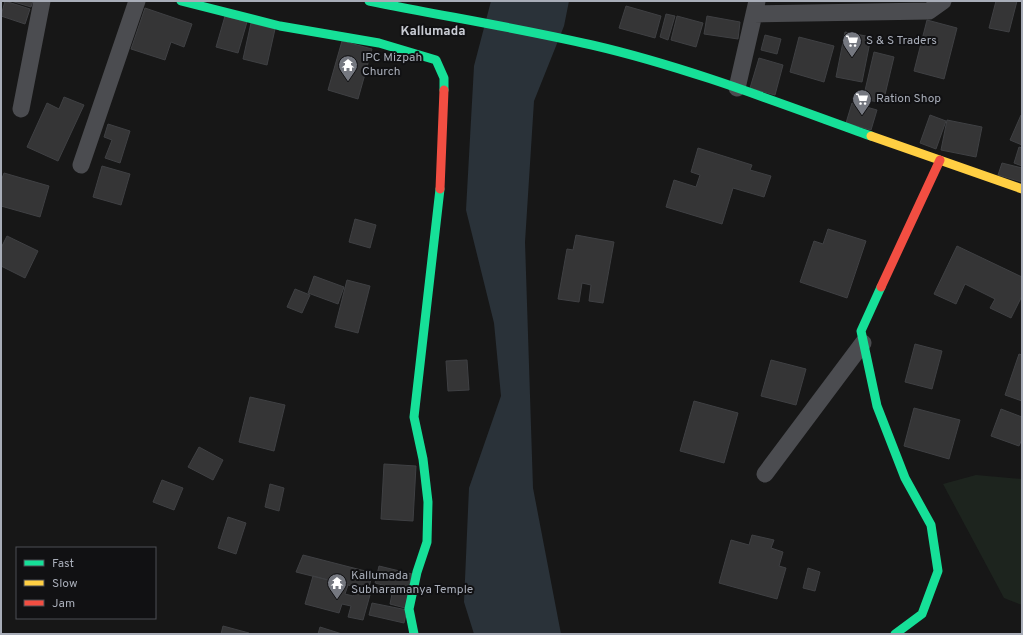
<svg xmlns="http://www.w3.org/2000/svg" width="1023" height="635" viewBox="0 0 1023 635" font-family="Overpass,sans-serif">
	<style>
		.green { fill: #1d241e }
		.water { fill: #2a3239 }
		.building { fill: #353536; stroke: #3f4043 }
		.lines { fill: none; stroke-linecap: round; stroke-linejoin: round }
		.street { stroke: #4b4c50; stroke-width: 17 }
		.fast { stroke: #16e098; stroke-width: 9 }
		.slow { stroke: #ffcf43; stroke-width: 9 }
		.jam { stroke: #f24e42; stroke-width: 9 }
		.labels { text-anchor: middle; dominant-baseline: central; stroke-width: 4; stroke-linejoin: round; paint-order: stroke }
		.poi-label { font-size: 12px; fill: #a8adb8; stroke: #111113; text-anchor: start }
		.neighbourhood-label { font-size: 13px; font-weight: bold; fill: #c9ccd4; stroke: #111113 }
	</style>
	<rect width="100%" height="100%" fill="#171717"/>
	<!-- green -->
	<path class="green" d="M976 475 1022 479V605L1004 598 943 484Z"/>
	<!-- water -->
	<path class="water" d="M491 1H569L564 26 534 101 525 242 533 488 561 634H474L464 602 469 488 501 396 494 323 466 210 474 66Z"/>
	<!-- building -->
	<path class="building" d="M5 1 30 9 25 24 1 16Z
		M11 1H33L31 7Z
		M996 1H1017L1009 32 989 28Z
		M626 6 661 16 655 38 619 28Z
		M145 8 192 24 184 47 171 42 165 60 131 49Z
		M666 14 675 16 668 40 660 37Z
		M225 16 247 22 238 53 216 47Z
		M677 16 703 23 696 47 671 40Z
		M707 16 740 22 738 39 704 34Z
		M927 20 957 28 944 79 914 71Z
		M251 23 275 29 267 65 243 59Z
		M845 32 871 37 862 82 836 77Z
		M765 35 781 39 777 54 761 50Z
		M799 37 834 46 824 82 790 72Z
		M342 41 372 49 358 99 328 90Z
		M874 52 894 57 883 103 863 99Z
		M759 58 783 65 775 95 750 88Z
		M64 97 84 105 58 161 27 147 47 103 59 109Z
		M852 103 877 110 871 130 846 123Z
		M930 115 946 121 936 149 920 143Z
		M1021 115 1022 116V145L1010 140Z
		M947 120 982 127 976 157 941 150Z
		M108 124 130 131 120 163 105 158 112 140 104 137Z
		M1019 147 1022 148V166L1014 163Z
		M698 148 752 165 750 170 771 176 764 197 733 188 722 224 666 207 674 180 696 187 700 175 691 172Z
		M1002 163 1022 168V182L998 175Z
		M102 166 130 174 121 205 93 197Z
		M4 173 49 186 40 217 1 206V181Z
		M355 219 376 225 370 248 349 242Z
		M828 229 866 241 847 298 800 282 814 241 823 244Z
		M576 235 614 242 603 303 589 301 591 285 582 283 579 302 558 299 567 249 573 250Z
		M7 236 38 251 25 278 1 266V248Z
		M957 246 1022 277V296L1011 318 990 308 995 299 965 284 956 304 934 294Z
		M314 276 344 287 338 304 308 293Z
		M347 280 370 286 358 333 335 327Z
		M295 289 310 295 302 313 287 307Z
		M915 344 942 351 932 389 905 382Z
		M1019 354 1022 355V401L1005 395Z
		M467 360 469 390 448 391 446 361Z
		M771 360 806 369 796 405 761 396Z
		M250 397 285 405 274 451 239 442Z
		M694 401 738 413 724 463 680 451Z
		M914 408 960 420 949 459 904 446Z
		M1001 409 1022 417V439L1019 446 991 436Z
		M199 447 223 460 213 480 188 467Z
		M384 464 416 466 413 521 381 519Z
		M162 480 183 488 174 510 153 502Z
		M270 484 284 488 279 511 265 507Z
		M228 517 246 523 236 554 218 548Z
		M752 535 774 540 771 548 783 552 779 566 786 568 777 599 719 583 731 540 749 545Z
		M303 555 373 573 368 590 296 572Z
		M379 566 412 574 408 592 375 583Z
		M808 568 820 572 815 591 803 588Z
		M313 576 348 585 345 594 353 596 355 591 370 595 363 620 348 617 351 606 342 604 339 613 305 604Z
		M393 589 409 594 405 608 390 604Z
		M372 603 407 610 404 623 369 615Z
		M223 626 249 633V634H221Z
		M320 627 342 634H318Z"/>
	<g class="lines">
		<!-- street -->
		<path class="street" d="M754 14 929 11 943 1
			M737 88 757 1
			M21 109 42 1
			M81 165 137 1
			M765 474 863 343"/>
		<!-- fast -->
		<path class="fast" d="M181 1 280 26 379 43 436 60 444 78V90
			M369 1C443 16 518 28 592 45 687 67 779 103 871 136
			M881 287 861 331 877 406 905 478 931 525 938 571 922 614 895 634
			M414 634 409 609 417 572 427 542 428 502 423 459 414 417 440 189"/>
		<!-- slow -->
		<path class="slow" d="M871 136 1022 189"/>
		<!-- jam -->
		<path class="jam" d="M440 189 444 90
			M881 287 940 160"/>
	</g>
	<!-- icons -->
	<defs>
		<g id="supermarket-pin" transform="scale(1)"><path d="M0 17L-7.5 6A9.5 9.5 0 1 1 7.5 6Z" fill="#757880" stroke="#111113"/><path d="M-6-5.5h2.5l.6 2H6L4.5 2H-2.5L-4.4-4H-6ZM-1.5 3.2a1.3 1.3 0 1 0 .1 0ZM3 3.2a1.3 1.3 0 1 0 .1 0Z" fill="#fff"/></g>
		<g id="temple-pin" transform="scale(1)"><path d="M0 17L-7.5 6A9.5 9.5 0 1 1 7.5 6Z" fill="#757880" stroke="#111113"/><path d="M0-6L5-2H3V0L6.5 2.5H4V6H1.5V3h-3V6H-4V2.5H-6.5L-3 0V-2H-5Z" fill="#fff"/></g>
	</defs>
	<g fill-rule="evenodd">
		<use href="#supermarket-pin" x="852" y="41"/>
		<use href="#temple-pin" x="348" y="65"/>
		<use href="#supermarket-pin" x="862" y="99"/>
		<use href="#temple-pin" x="337" y="583"/>
	</g>
	<g class="labels">
		<!-- poi labels -->
		<g class="poi-label">
			<text x="866" y="41">S &amp; S Traders</text>
			<text x="362" y="58">IPC Mizpah<tspan x="362" dy="14">Church</tspan></text>
			<text x="876" y="99">Ration Shop</text>
			<text x="351" y="576">Kallumada<tspan x="351" dy="14">Subharamanya Temple</tspan></text>
		</g>
		<!-- neighbourhood labels -->
		<g class="neighbourhood-label">
			<text x="433" y="32">Kallumada</text>
		</g>
	</g>
	<!-- border -->
	<rect width="1023" height="635" fill="none" stroke="#a8adb8" stroke-width="4"/>
	<!-- legend -->
	<rect x="16" y="547" width="140" height="72" fill="#111113" stroke="#4d4f55"/>
	<rect x="24" y="560" width="20" height="6" fill="#16e098" stroke="#4d4f55"/>
	<text x="52" y="567" font-size="12" fill="#a8adb8">Fast</text>
	<rect x="24" y="580" width="20" height="6" fill="#ffcf43" stroke="#4d4f55"/>
	<text x="52" y="587" font-size="12" fill="#a8adb8">Slow</text>
	<rect x="24" y="600" width="20" height="6" fill="#f24e42" stroke="#4d4f55"/>
	<text x="52" y="607" font-size="12" fill="#a8adb8">Jam</text>
</svg>
